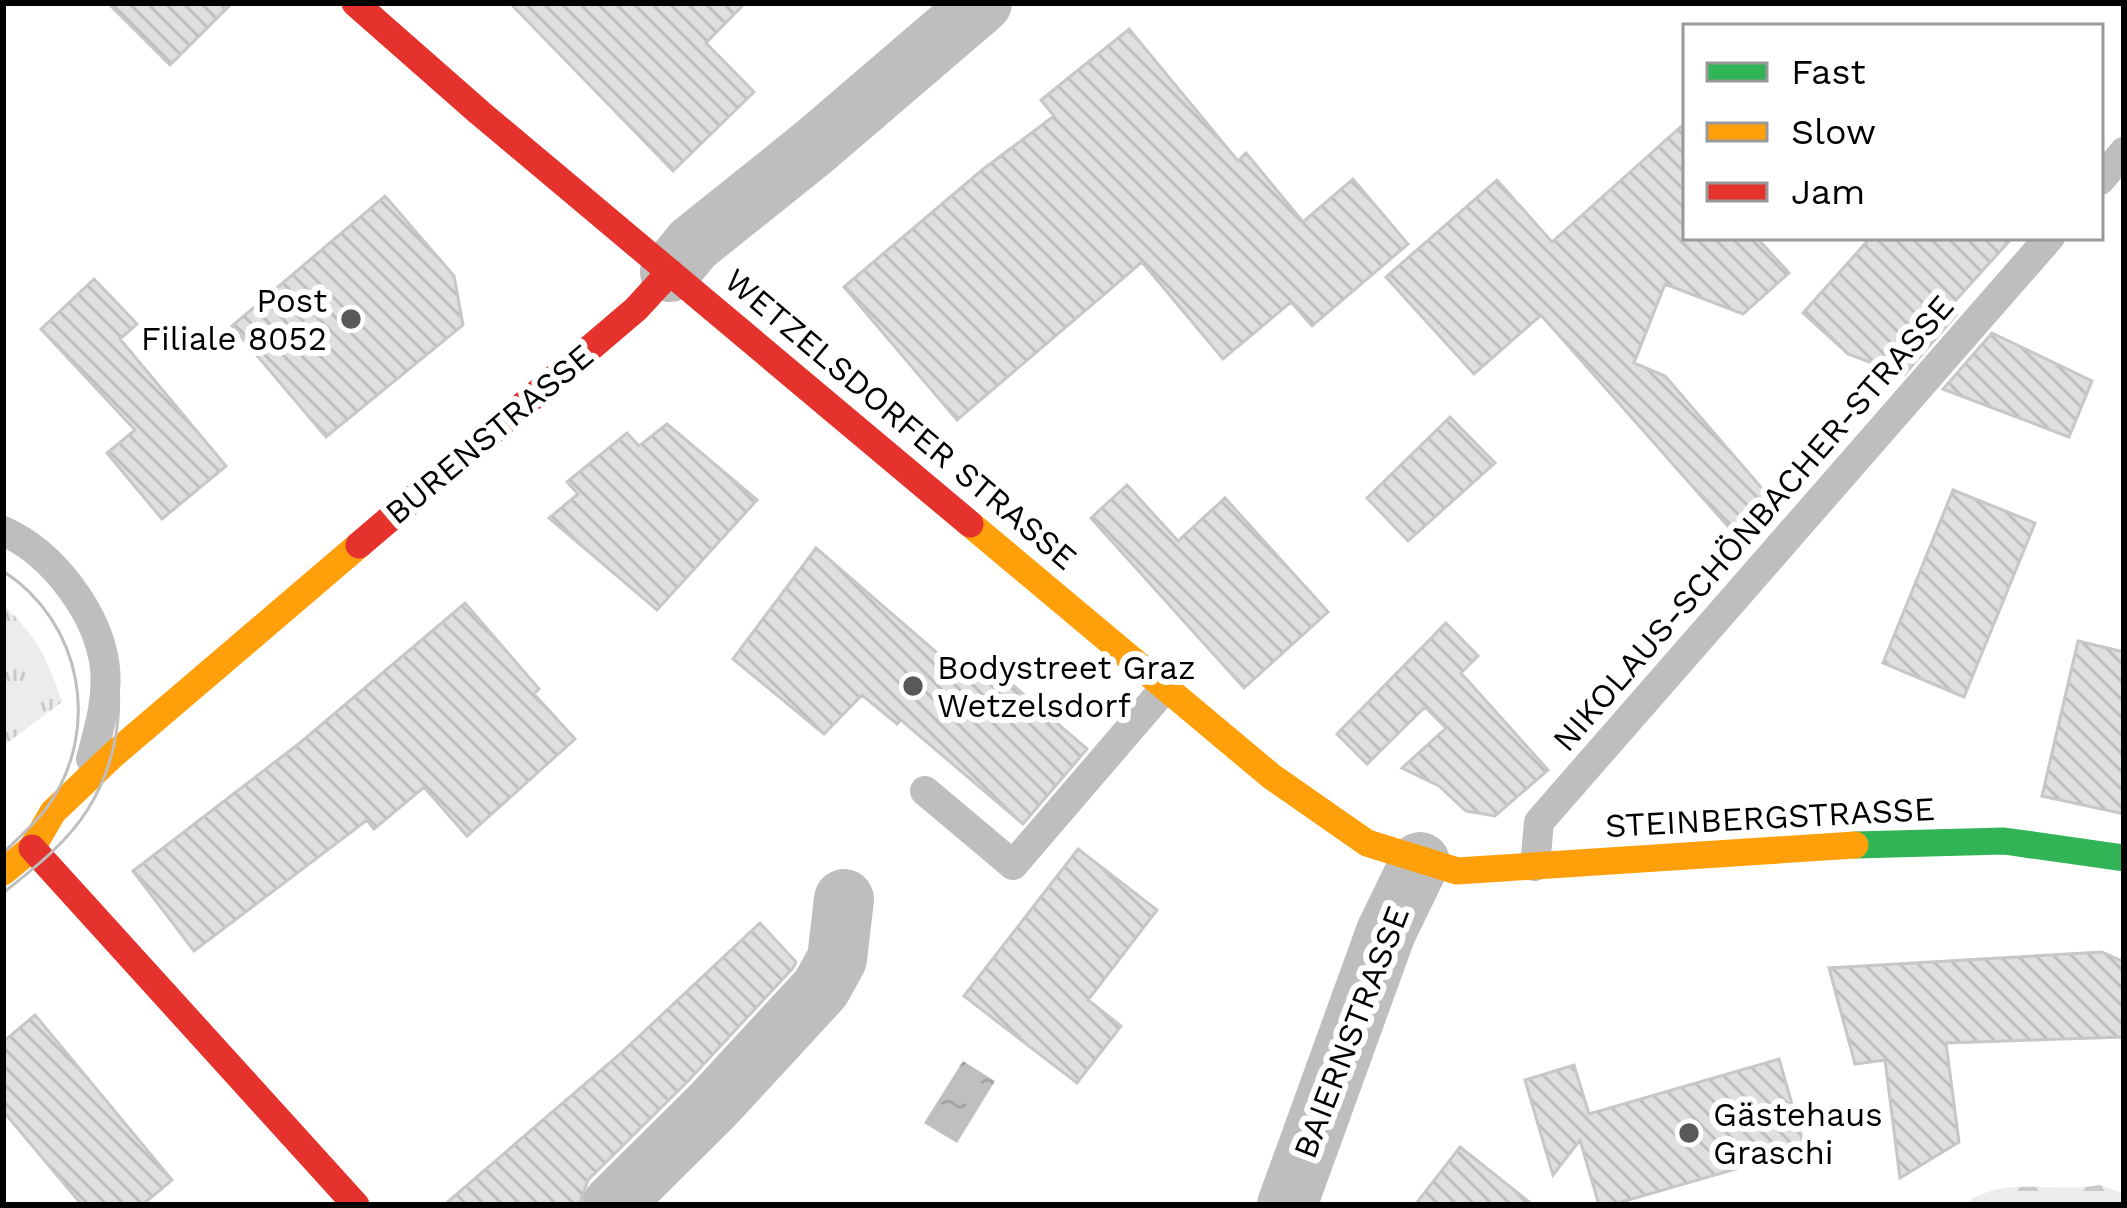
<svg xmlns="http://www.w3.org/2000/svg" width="2127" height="1208" viewBox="0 0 2127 1208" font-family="'Work Sans',sans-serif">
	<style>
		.forest { fill: url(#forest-firs) }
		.park { fill: url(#park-tufts) }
		.water { fill: url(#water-ripples) }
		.building { fill: url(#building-back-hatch); stroke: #c7c7c7; stroke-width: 3 }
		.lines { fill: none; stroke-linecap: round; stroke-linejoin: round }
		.lane { stroke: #bebebe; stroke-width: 30 }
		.street { stroke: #bebebe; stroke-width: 60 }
		.fast { stroke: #30b455; stroke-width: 27 }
		.slow { stroke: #ff9f0a; stroke-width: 27 }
		.jam { stroke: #e5322d; stroke-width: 27 }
		.tram { stroke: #bebebe; stroke-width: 3 }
		.poi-dot { fill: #595959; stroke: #fff; stroke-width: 4.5 }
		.labels { text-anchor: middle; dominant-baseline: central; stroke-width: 12; stroke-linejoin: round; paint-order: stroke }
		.poi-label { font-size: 33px; fill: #000; stroke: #fff; text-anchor: start }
		.street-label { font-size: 33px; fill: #000; stroke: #fff }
	</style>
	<defs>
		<pattern id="forest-firs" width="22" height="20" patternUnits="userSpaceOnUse" patternTransform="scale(3)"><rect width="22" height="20" fill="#ececec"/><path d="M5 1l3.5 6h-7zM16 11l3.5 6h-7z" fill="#c9c9c9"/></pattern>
		<pattern id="park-tufts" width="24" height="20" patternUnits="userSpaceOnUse" patternTransform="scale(3)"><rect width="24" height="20" fill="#ececec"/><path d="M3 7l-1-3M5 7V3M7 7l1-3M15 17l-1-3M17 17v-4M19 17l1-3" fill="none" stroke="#c9c9c9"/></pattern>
		<pattern id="water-ripples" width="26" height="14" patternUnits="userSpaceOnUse" patternTransform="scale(3)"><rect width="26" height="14" fill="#bfbfbf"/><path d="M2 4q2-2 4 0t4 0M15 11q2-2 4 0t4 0" fill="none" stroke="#a2a2a2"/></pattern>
		<pattern id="building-back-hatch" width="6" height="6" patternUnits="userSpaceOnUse" patternTransform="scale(3)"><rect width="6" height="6" fill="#dfdfdf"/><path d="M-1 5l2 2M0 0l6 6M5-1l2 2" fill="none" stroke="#bebebe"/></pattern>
	</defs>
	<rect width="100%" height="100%" fill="#fff"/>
	<!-- forest -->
	<path class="forest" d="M2100 1185 2124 1194V1205H1964C2002 1174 2050 1194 2100 1185Z"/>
	<!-- park -->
	<path class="park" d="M3 604C36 636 48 659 62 702L3 746Z"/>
	<!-- water -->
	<path class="water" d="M963 1061 995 1081 957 1143 924 1123Z"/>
	<!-- building -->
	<path class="building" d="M108 3H232L170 65Z
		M510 3H745L706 43 754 92 673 171Z
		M1129 29 1238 161 1246 153 1303 222 1353 179 1408 244 1312 326 1291 302 1223 359 1142 262 957 420 844 287 982 170 1054 116 1041 100Z
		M1686 122V237H1756L1789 273 1743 314 1665 284 1634 363 1665 376 1778 507 1740 540 1541 315 1474 374 1386 277 1497 180 1552 242Z
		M385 196 454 276 463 325 326 437 232 326Z
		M1871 237H2013L1946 311 1956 315 1904 375 1848 354 1803 313Z
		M94 279 137 324 120 339 226 466 162 519 107 453 135 430 41 329Z
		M1992 333 2092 381 2069 437 1943 389Z
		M1450 417 1495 463 1408 541 1367 498Z
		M667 424 757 500 657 610 549 518 578 494 567 482 627 433 639 446Z
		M1127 485 1178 541 1225 498 1328 612 1244 688 1091 518Z
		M1953 490 2035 523 1964 697 1883 663Z
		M816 548 967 679 984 660 1087 749 1023 824 901 720 897 724 862 695 824 734 733 659Z
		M465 603 539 689 534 694 575 739 467 836 424 787 374 829 367 820 194 951 133 871 301 742Z
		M1446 623 1478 656 1461 673 1548 770 1495 816 1466 811 1439 786 1402 768 1446 728 1425 707 1367 764 1337 734Z
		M2078 641 2124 652V814L2042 796Z
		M1078 849 1157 910 1088 1000 1121 1026 1077 1083 964 996Z
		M760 923 796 962 793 968 688 1081 588 1180 579 1205H444L620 1054Z
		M2102 952 2124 962V1037L1946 1043 1959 1142 1900 1178 1885 1060 1855 1064 1829 968Z
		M35 1015 172 1180 142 1205H82L3 1111V1042Z
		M1779 1059 1805 1149 1611 1205H1599L1580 1140 1553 1175 1525 1080 1574 1065 1589 1114Z
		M1460 1147 1533 1205H1415Z"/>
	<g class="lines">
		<!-- lane -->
		<path class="lane" d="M2100 180 2124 152
			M3 531C53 553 99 614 105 668 108 700 99 729 91 759
			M925 791 1013 865 1165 688
			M1535 866 1539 822 2050 237"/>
		<!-- street -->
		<path class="street" d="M670 272 693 244 814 147 982 3
			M612 1205 713 1105 821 988 837 959 844 899
			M1287 1205 1386 932 1420 862"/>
		<!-- fast -->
		<path class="fast" d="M1855 845 2004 841 2124 858"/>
		<!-- slow -->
		<path class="slow" d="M970 524 1271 776 1367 843 1457 871 1855 845
			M3 872 32 848 53 812 113 755 359 545"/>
		<!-- jam -->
		<path class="jam" d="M355 3 480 113 970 524
			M359 545 636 309 670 272
			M32 848 356 1205"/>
		<!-- tram -->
		<path class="tram" d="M3 521C114 572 151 707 88 809 67 843 33 869 3 893
			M3 571C82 622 102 729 48 806 36 823 18 838 3 853"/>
	</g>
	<!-- markers -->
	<g class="poi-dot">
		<circle cx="351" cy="319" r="12"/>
		<circle cx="913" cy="686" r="12"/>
		<circle cx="1689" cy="1133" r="12"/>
	</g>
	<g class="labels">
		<!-- poi labels -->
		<g class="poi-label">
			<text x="327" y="300" text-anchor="end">Post<tspan x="327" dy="38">Filiale 8052</tspan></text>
			<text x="937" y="667">Bodystreet Graz<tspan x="937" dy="38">Wetzelsdorf</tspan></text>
			<text x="1713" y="1114">Gästehaus<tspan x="1713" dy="38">Graschi</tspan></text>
		</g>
		<!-- street labels -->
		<g class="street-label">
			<text transform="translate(901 419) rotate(40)">WETZELSDORFER STRASSE</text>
			<text transform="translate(489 434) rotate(-40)">BURENSTRASSE</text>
			<text transform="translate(1753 523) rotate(-49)">NIKOLAUS-SCHÖNBACHER-STRASSE</text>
			<text transform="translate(1770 817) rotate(-3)">STEINBERGSTRASSE</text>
			<text transform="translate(1351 1032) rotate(-69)">BAIERNSTRASSE</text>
		</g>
	</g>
	<!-- border -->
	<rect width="2127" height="1208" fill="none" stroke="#000000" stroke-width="12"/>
	<!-- legend -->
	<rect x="1683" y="24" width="420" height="216" fill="#ffffff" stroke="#999999" stroke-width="3"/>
	<rect x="1707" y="63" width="60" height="18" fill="#30b455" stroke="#999999" stroke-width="3"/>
	<text x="1791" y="84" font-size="36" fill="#000000">Fast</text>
	<rect x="1707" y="123" width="60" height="18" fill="#ff9f0a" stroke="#999999" stroke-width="3"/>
	<text x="1791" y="144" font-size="36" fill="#000000">Slow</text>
	<rect x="1707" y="183" width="60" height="18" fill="#e5322d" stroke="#999999" stroke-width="3"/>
	<text x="1791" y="204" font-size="36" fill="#000000">Jam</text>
</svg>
